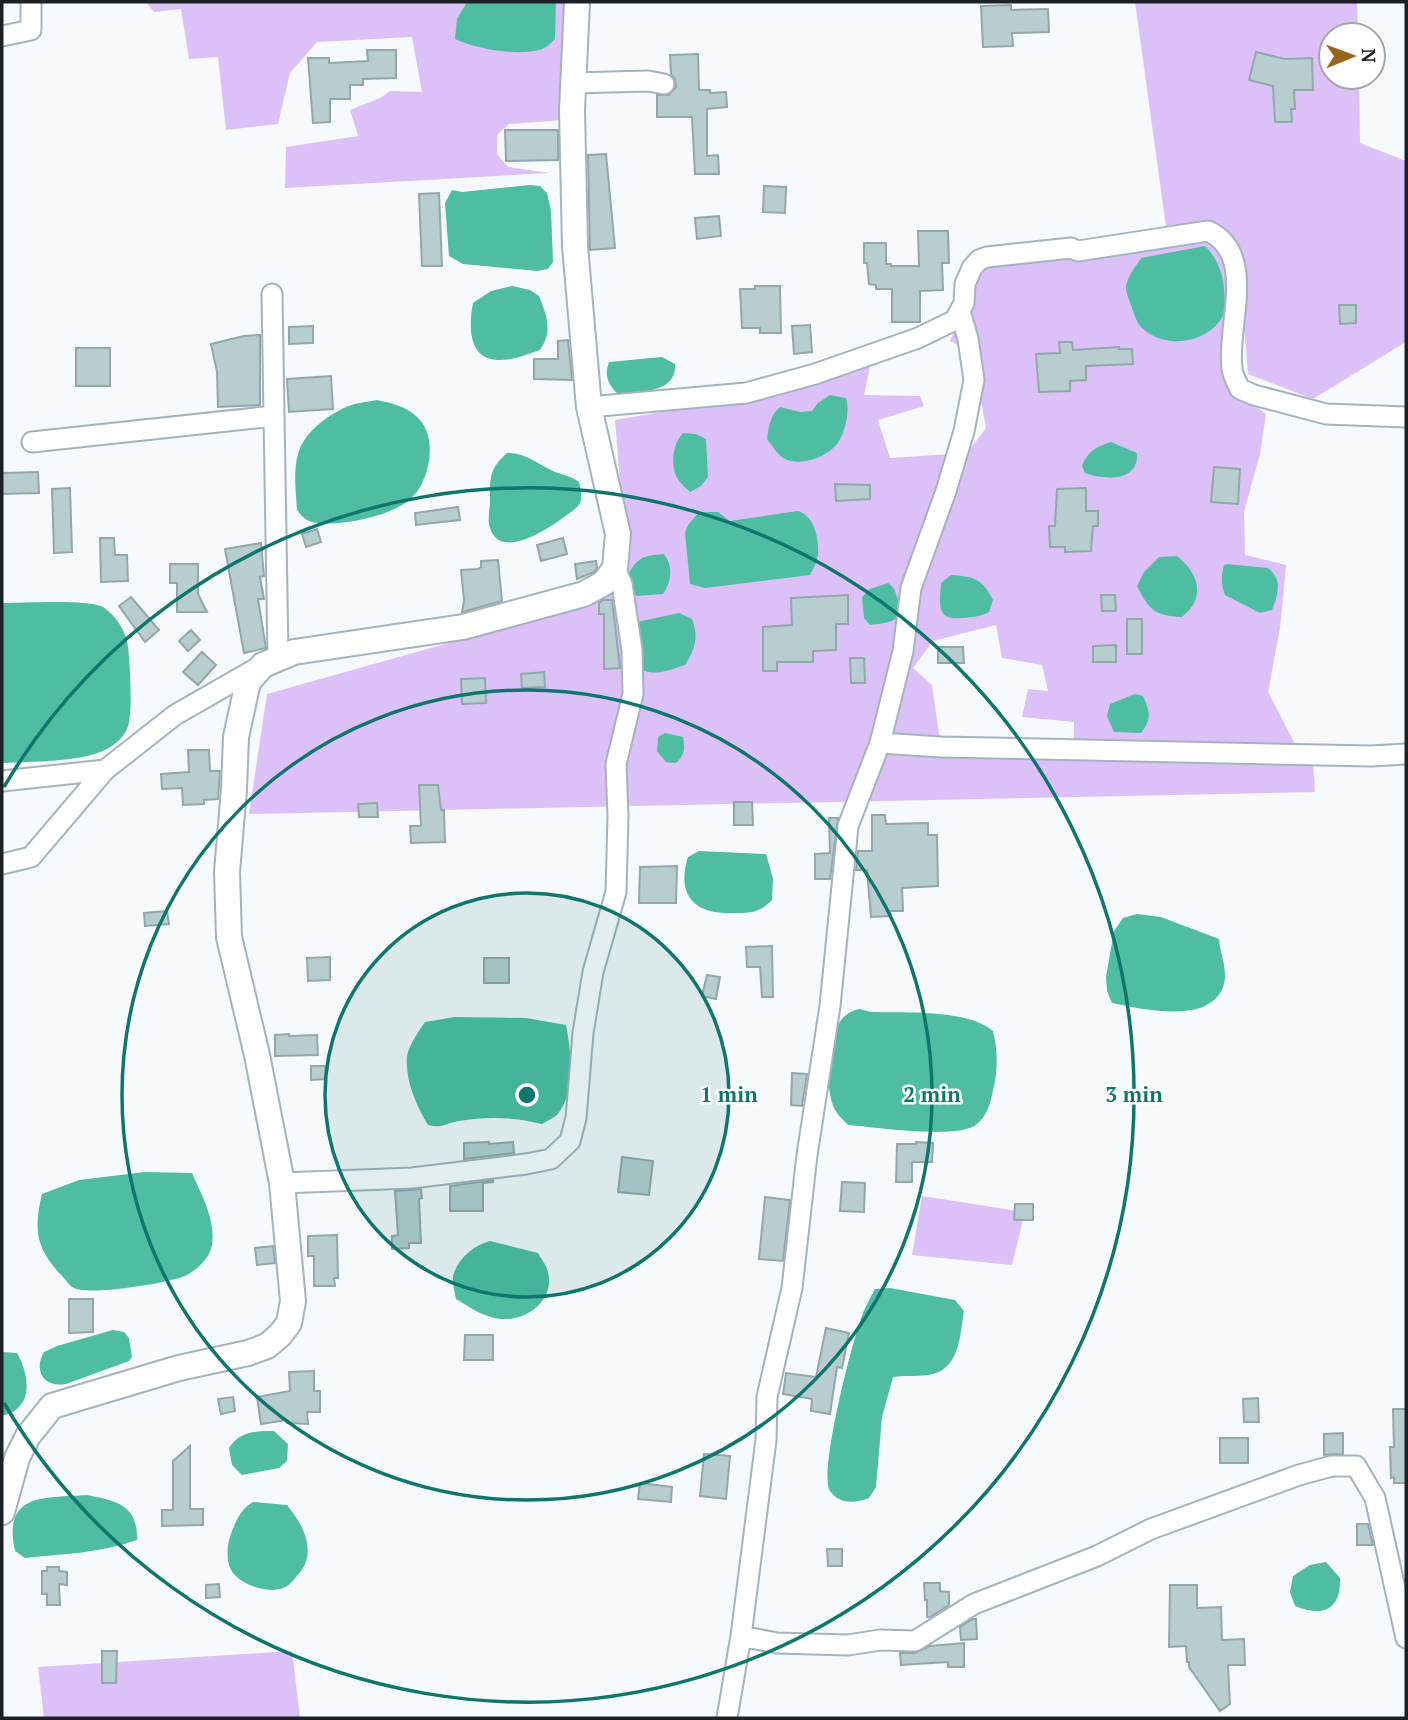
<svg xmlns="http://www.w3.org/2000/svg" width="1408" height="1720" viewBox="0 0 1408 1720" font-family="'PT Serif',serif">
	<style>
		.green { fill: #dcc1f9 }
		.water { fill: #4ebda1 }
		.building { fill: #b8cdd0; stroke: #92a7aa; stroke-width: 2 }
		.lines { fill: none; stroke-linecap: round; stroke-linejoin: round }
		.minor-casing { stroke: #a4b3be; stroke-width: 23 }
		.tertiary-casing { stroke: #a4b3be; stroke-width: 28 }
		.minor { stroke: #fff; stroke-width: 19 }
		.tertiary { stroke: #fff; stroke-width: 24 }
		.ring { fill: none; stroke: #0f766e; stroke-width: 3.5 }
		.centre { fill: #0f766e; stroke: #fff; stroke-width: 3.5 }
		.ring-label { font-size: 21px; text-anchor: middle; font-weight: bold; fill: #0f766e; stroke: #fff; stroke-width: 5; stroke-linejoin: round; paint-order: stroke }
	</style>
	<rect width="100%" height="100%" fill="#f7fafd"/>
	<!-- green -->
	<path class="green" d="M146 2H572L565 120 509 124 497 135V154L508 167 549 173 285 188 286 147 358 136 350 110 380 98 390 91 422 92 412 37 317 42 290 73 278 124 226 130 218 57 189 59 181 9 154 12Z
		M1135 2H1357L1358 35H1331V77H1359L1360 143 1406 161V342L1313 399 1248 374 1238 258 1229 232 1210 229 1166 227Z
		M1210 240 1227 251 1234 390 1266 414 1260 454 1244 512 1245 555 1286 565 1280 628 1268 692 1295 744 1074 739V722L1022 717 1028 689 1048 691 1042 665 1002 658 996 625 933 641 913 668 932 685 941 747 1313 761 1315 792 249 814 267 694 495 630 605 591 626 555 615 420 732 400 871 362 864 395 920 396 924 406 878 420 890 458 967 453 986 428 972 352 950 341 976 279 985 267Z
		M922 1196 1025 1212 1012 1265 912 1255Z
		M292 1651 300 1718H44L38 1667Z"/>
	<!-- water -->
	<path class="water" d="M467 2H556L555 39C551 43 547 47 542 49 519 57 476 49 455 39L457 19Z
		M530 185 540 186 547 193 551 211 553 262 548 269 537 271 463 264 449 256 445 203 452 190 462 192Z
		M1205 246C1216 256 1224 275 1224 290 1225 300 1226 314 1219 322 1201 345 1162 348 1141 327 1137 323 1134 314 1132 308 1130 302 1126 293 1126 287 1127 277 1136 266 1141 258Z
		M512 286 530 290 539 296C547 316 553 331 540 350 528 354 511 361 497 360 467 358 469 324 473 303L491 291Z
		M662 357 675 364C677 394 639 391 618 394 608 384 604 376 609 362Z
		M830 395 846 398C850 410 846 429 839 441 830 456 802 467 785 459 778 456 772 445 767 439 769 425 770 416 780 407L800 412 812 411 818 403Z
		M377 400C391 403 405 406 416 416 440 436 430 485 407 502 386 517 333 529 309 521 304 519 300 514 297 510 296 492 293 472 298 454 304 433 325 417 344 408 353 403 367 402 377 400Z
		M683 433 696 434 706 439 708 477 701 486 690 492C686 488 680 483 677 478 670 465 673 443 683 433Z
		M1111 442 1137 453C1139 482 1105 480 1085 473L1082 466C1088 451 1096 447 1111 442Z
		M507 453C526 453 536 463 553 471 562 475 571 476 579 482 580 488 583 497 580 503 577 509 568 514 564 517 548 529 500 561 490 528 487 521 490 509 490 501 490 478 489 469 507 453Z
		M798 511C814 516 819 537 818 554 818 561 813 569 810 575L705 588 690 584 685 533 688 525 699 512H718L730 521Z
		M664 554C674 567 671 582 663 594L636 596 625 580C637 558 640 556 664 554Z
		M1177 556C1191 567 1203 584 1194 603 1192 608 1186 613 1182 617 1155 616 1149 610 1137 586L1144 572 1159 557Z
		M1227 564 1268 568C1283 580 1278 594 1272 610L1260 613 1225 595C1221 584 1221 576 1224 565Z
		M951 575C973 576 983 579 993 600L989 612C979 617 973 617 962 618 935 621 940 603 941 583Z
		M888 583C894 587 895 590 897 597 906 621 891 623 870 625L864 618 862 597 870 589Z
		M2 603C23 603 87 599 103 607 114 614 124 628 127 641 130 655 133 713 128 726 126 735 115 745 107 749 80 763 32 761 2 763Z
		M679 613 692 619C699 637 695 649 685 665 666 671 653 678 635 666L637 622Z
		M1135 694 1143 696C1150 711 1152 719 1141 733L1114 732 1107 716 1110 704Z
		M665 733 683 737C685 748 685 755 676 763L666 762 657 751 658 737Z
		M699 851 766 854 773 879 772 900C758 914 750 913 732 913 694 914 676 895 688 857Z
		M1137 914 1161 917 1219 939C1220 955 1229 971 1223 987 1209 1025 1141 1009 1112 1003L1107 991 1106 977 1114 931 1123 918Z
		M859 1009 871 1012C905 1013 967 1009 993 1031 998 1052 998 1070 993 1090 991 1102 987 1116 977 1124 959 1140 875 1127 848 1125 843 1120 837 1114 834 1108 823 1082 824 1015 859 1009Z
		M455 1017 526 1018 566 1025C571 1051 576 1093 557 1115 553 1118 547 1121 542 1124 515 1117 487 1116 459 1121 445 1123 443 1129 428 1125 416 1105 405 1080 407 1056 409 1045 419 1031 425 1022Z
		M145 1172 192 1173C201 1194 216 1220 212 1245 210 1258 197 1270 185 1276 168 1283 90 1296 74 1288 69 1286 64 1277 59 1273 35 1246 34 1228 42 1194L79 1180Z
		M490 1241 538 1253C541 1259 547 1266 548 1272 555 1300 527 1321 501 1319 485 1318 469 1307 456 1299 455 1293 452 1282 453 1276 458 1258 474 1245 490 1241Z
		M890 1288 955 1300 964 1311C960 1334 960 1367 933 1374 920 1377 906 1375 893 1377L882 1417 876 1487 869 1498C856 1503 840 1505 830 1491 818 1473 853 1338 863 1313 866 1305 871 1297 875 1289Z
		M113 1330 124 1332 129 1338 132 1357 129 1361 66 1384C44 1388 33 1371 44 1352L57 1346Z
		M2 1352 17 1353C30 1376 34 1409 2 1416Z
		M274 1431 288 1444 287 1461 279 1468 242 1475 232 1465 229 1448C240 1431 255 1431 274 1431Z
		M87 1495C117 1501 138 1505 137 1540 101 1553 63 1554 25 1558L15 1551C2 1493 44 1498 87 1495Z
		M253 1502 287 1505C304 1526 319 1554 296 1577 291 1583 287 1588 279 1589 264 1593 238 1583 231 1570 226 1561 227 1546 230 1537 234 1524 241 1508 253 1502Z
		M1326 1562 1340 1578C1341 1611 1322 1617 1295 1606L1290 1592 1293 1576 1310 1565Z"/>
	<!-- building -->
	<path class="building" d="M1011 5V10L1048 9 1049 32 1012 33 1013 46 983 47 981 6Z
		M367 50H396V78L363 79V85H350V99H330V122L313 123 308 58H329V63L368 61Z
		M1256 52 1285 59 1312 58 1313 90H1294L1295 109H1291L1292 122H1275L1273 86 1249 80Z
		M698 54 699 90H710V93L726 92 727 107 707 109V156L718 155 719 174H695L692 117H657V95H669L676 87 675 79 671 74 670 55Z
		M505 130H558V160L506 161Z
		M606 154 615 248 590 250 588 155Z
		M764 186 786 187 785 213 763 212Z
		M439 193 442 266H422L419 194Z
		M719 216 721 236 697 239 695 218Z
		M918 231H948L949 263H942L943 290 920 291V322H892V289H876V285L869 284 867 263H864V243H886V264H891V266H919Z
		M755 286H780L781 333H760V328H742L740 289H755Z
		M1339 305H1356V323L1340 324Z
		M810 325 812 352 794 354 792 326Z
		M313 326V343L289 344V327Z
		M260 335V405L218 407 217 372 211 344 244 336Z
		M568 340 572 380 534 379V359H558V341Z
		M1059 342H1072L1073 350 1119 347V349H1132L1133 364 1086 366V380L1070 381V391L1039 392 1036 354 1060 353Z
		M76 348H110V386H76Z
		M331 376 333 409 289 412 287 379Z
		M1214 467 1240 469 1238 504 1211 502Z
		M38 472 39 493 2 494V473Z
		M835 484 870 485V499L836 501Z
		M70 488 72 552 54 553 52 489Z
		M1086 488V511H1098V526H1093L1091 551 1065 552V547H1050L1049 526H1055L1057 489Z
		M458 507 460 520 416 525 415 513Z
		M317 529 321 542 306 547 302 534Z
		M100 538H114L115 555H127L128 581 101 582Z
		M563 538 567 554 541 561 537 545Z
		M261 543 264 576 260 577 264 599H258L266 648 244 653 225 549Z
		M498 560 502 601 462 612 464 600 461 570 478 569 481 567V561Z
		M596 561 597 568 594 572 577 579 575 564Z
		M170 564H198V594L207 612H177V583H170Z
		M848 595V624H836V650L813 651V662H777V671H763V627L792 625 791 598Z
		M1101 595H1115L1116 611H1102Z
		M131 597 159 630 145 642 119 606Z
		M603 600H612L620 668 604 669V614H599V603Z
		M1127 619H1142V654H1127Z
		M191 630 200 640 188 651 179 641Z
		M1116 645V662H1093V646Z
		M938 647H963L964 663H938Z
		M202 652 216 665 198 685 183 672Z
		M850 658H864L865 683H851Z
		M544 672 545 687 522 688 521 674Z
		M485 678 486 703 462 704 461 679Z
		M188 750H209L210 771H220L218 799 204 800V804L183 805 182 788 162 789 161 774 189 772Z
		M419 785H438L441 810H444L445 842 411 843 410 826H421Z
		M734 802H752L753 825H734Z
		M377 803 378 817H359L358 804Z
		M872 815H885L886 824 928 823V835H937L938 886 902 888 903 911H890L891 916 871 917 867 870H856L858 851H872Z
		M829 818H838L830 879H815V854L830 853Z
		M677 866 676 903H639L640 867Z
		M167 911 169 924 145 926 144 913Z
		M772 946 773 997H762L760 967H747L746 947Z
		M330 957V980L308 981 307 958Z
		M484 958H509V983H484Z
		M707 975 720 977 716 999 702 996Z
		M289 1034V1036L317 1035 318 1055 275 1056V1035Z
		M311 1066H325L326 1079 311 1080Z
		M792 1073 807 1074 802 1106 791 1105Z
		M489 1142V1144L513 1142 514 1153 464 1159V1143Z
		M916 1142 933 1143 932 1162H912V1182H896L897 1144H916Z
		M622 1157 653 1161 649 1195 618 1192Z
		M493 1180V1182L483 1183V1211H450V1186Z
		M842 1182 865 1183 864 1212 840 1211Z
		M421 1189 422 1198 419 1199 421 1243H409V1248L392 1249V1236L398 1235 395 1191Z
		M765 1197 790 1200 783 1261 759 1259Z
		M1015 1204H1033V1220H1014Z
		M337 1235 338 1278H334L335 1286H314V1256H308V1236Z
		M273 1246 275 1263 257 1265 255 1248Z
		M69 1299H93V1332L69 1333Z
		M826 1328 849 1333 842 1368 837 1367 830 1414 811 1411 812 1399 783 1394 786 1373 816 1377Z
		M465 1335H493V1360H464Z
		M314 1371V1391H320V1412H307L308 1424 287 1423 286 1420 261 1424 257 1397 290 1391 289 1372Z
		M233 1397 235 1411 221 1414 218 1399Z
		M1258 1398 1259 1422H1244L1243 1399Z
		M1393 1409H1406V1483H1394V1477L1391 1478 1390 1447H1394Z
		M1343 1433V1454L1324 1455V1434Z
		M1220 1438H1248V1463H1220Z
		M190 1446V1509H203V1525L162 1526V1510H173V1461Z
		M704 1454 730 1456 726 1499 700 1496Z
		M640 1483 672 1487 671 1502 638 1499Z
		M1357 1524H1368L1373 1545H1357Z
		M827 1549H842V1566H828Z
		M47 1567H59V1571L67 1572V1585L59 1584 60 1605H47V1594H42V1571H47Z
		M924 1583H940V1591L949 1592V1605L930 1617H927V1600H925Z
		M219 1584 220 1597 206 1598V1585Z
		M1170 1585H1197V1608L1221 1607 1222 1640 1244 1639 1245 1665H1228L1230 1704 1220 1711 1189 1667V1662H1187L1186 1646 1169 1647Z
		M973 1619H976L977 1639 961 1640 960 1627Z
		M964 1643V1667H948V1662L901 1665 900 1653H915L930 1646Z
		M102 1651H117L116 1683H102Z"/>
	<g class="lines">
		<!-- minor casing -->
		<g class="minor-casing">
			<path id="minor" d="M2 36 31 30V2
				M573 83 648 81 664 84
				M272 294 278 657
				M589 407 746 393 815 374 918 338 955 320 964 303 965 284 972 268 979 260 987 257 1071 248 1078 251 1208 231C1258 254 1226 327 1232 369 1233 376 1237 383 1240 389L1254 395 1326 414 1406 417
				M32 442 274 416
				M880 743 941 747 1371 756 1406 754
				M2 781 105 770
				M2 864 31 857 105 770 175 715 257 668
				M282 1183 412 1178 526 1164 551 1159 570 1141 576 1118 583 1033 593 972 616 892 618 816 616 764 633 694 632 650 622 584 615 568
				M741 1636 777 1643 848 1645 880 1640 915 1641 974 1604 1097 1556 1151 1529 1299 1475 1332 1466H1356L1375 1498 1406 1638
				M727 1718 741 1636 766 1440 767 1397 792 1288 807 1155 830 1006 848 826 880 743 903 651 911 588 946 491 964 431 974 380 968 339 960 311"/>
		</g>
		<!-- tertiary casing -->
		<g class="tertiary-casing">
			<path id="tertiary" d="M2 1512 17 1458 28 1436 52 1406 179 1368 248 1353 267 1346 280 1335 289 1323 293 1301 282 1183 257 1055 229 937 227 872 234 789 236 737 248 682 263 665 294 652 463 627 584 594 604 583 615 568 618 534 589 407 575 246 572 110 577 2"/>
		</g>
		<!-- minor -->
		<use href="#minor" class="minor"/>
		<!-- tertiary -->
		<use href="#tertiary" class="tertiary"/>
	</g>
	<!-- distance rings -->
	<circle cx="527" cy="1095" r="202" fill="#0f766e" fill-opacity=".12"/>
	<g class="ring">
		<circle cx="527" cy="1095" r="202"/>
		<circle cx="527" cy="1095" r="405"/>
		<path d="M4 787A607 607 0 1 1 4 1403"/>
	</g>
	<circle cx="527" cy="1095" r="10" class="centre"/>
	<g class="ring-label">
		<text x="729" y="1102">1 min</text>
		<text x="932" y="1102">2 min</text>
		<text x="1134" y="1102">3 min</text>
	</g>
	<!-- border -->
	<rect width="1408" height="1720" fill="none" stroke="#1c2126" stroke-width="7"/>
	<!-- north arrow -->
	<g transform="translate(1352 56) rotate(89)"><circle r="33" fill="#ffffff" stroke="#a4a6a8" stroke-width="2"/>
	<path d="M0-5L12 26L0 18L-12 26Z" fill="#986719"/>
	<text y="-10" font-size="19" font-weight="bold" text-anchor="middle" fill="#1c2126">N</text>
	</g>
</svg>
